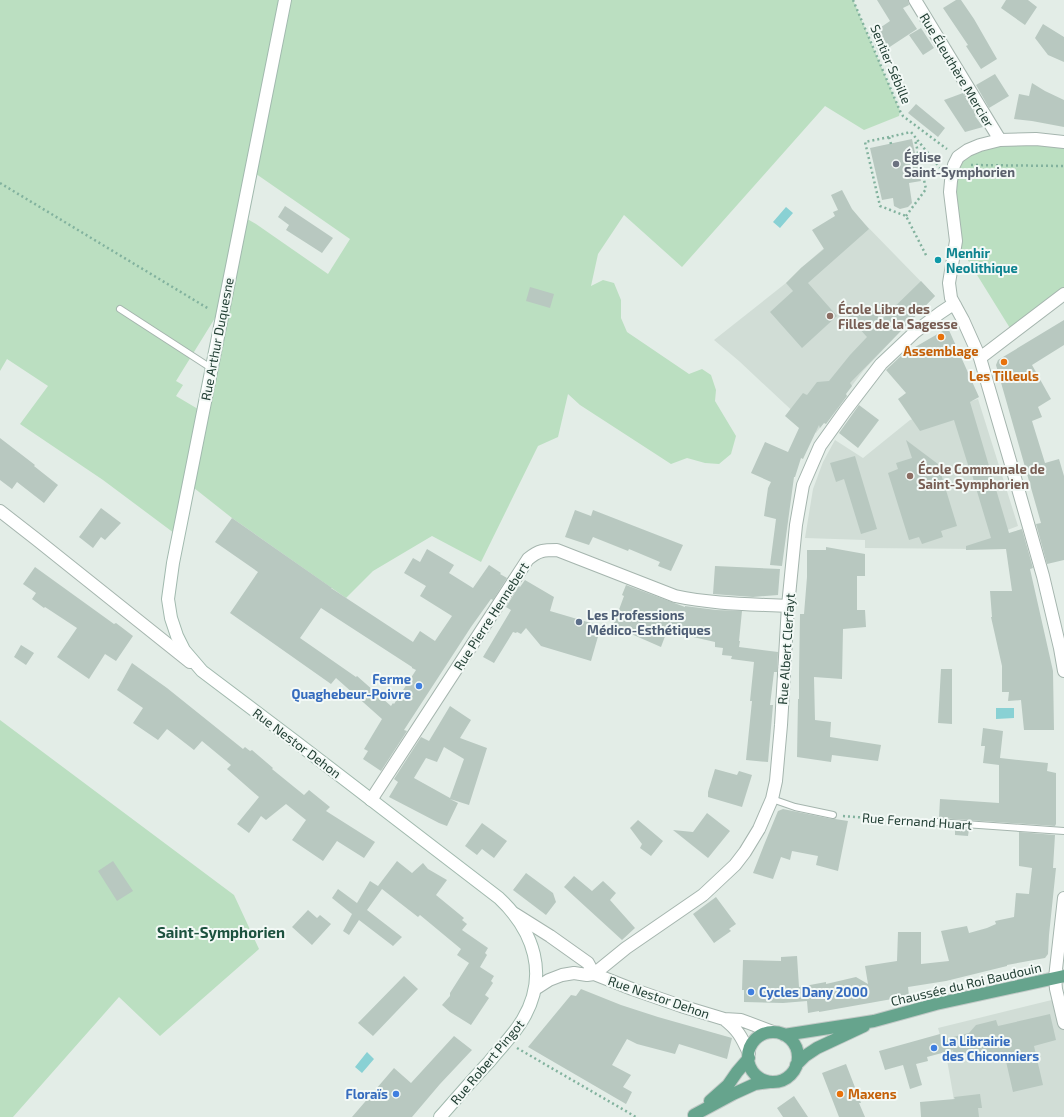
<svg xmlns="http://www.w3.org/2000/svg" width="1064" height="1117" viewBox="0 0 1064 1117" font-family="'Exo 2',sans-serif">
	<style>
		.built { fill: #d1ddd6 }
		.green { fill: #bbdfc1; fill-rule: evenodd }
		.water { fill: #89d1d4 }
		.building { fill: #b8c8c0; fill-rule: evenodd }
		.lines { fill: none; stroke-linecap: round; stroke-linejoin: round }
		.service-casing { stroke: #a5b5ae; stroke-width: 8 }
		.minor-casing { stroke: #a5b5ae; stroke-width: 14 }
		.tertiary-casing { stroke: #a5b5ae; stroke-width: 14 }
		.secondary-casing { stroke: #a1b9ae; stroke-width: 14 }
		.primary-casing { stroke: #c1c9c6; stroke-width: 14 }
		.path { stroke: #82b29e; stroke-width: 2.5; stroke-dasharray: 2 3; stroke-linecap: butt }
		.service { stroke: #fff; stroke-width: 6 }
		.minor { stroke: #fff; stroke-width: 12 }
		.tertiary { stroke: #fff; stroke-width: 12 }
		.secondary { stroke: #fff; stroke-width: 12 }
		.primary { stroke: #66a48d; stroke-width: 12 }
		.worship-dot { fill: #6b7280; stroke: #f3f9f6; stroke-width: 1.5 }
		.culture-dot { fill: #0f9aa8; stroke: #f3f9f6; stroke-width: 1.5 }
		.education-dot { fill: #8d6e63; stroke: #f3f9f6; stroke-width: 1.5 }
		.food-dot { fill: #e8710a; stroke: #f3f9f6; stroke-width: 1.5 }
		.service-dot { fill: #5c6f8a; stroke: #f3f9f6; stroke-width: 1.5 }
		.shop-dot { fill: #3f7fe0; stroke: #f3f9f6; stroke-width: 1.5 }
		.labels { text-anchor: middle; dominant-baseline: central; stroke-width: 4; stroke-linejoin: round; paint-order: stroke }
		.street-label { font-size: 13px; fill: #223f34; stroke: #f3f9f6 }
		.worship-label { font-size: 13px; font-weight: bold; fill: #5b616d; stroke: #f3f9f6; text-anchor: start }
		.culture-label { font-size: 13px; font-weight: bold; fill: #0d838f; stroke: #f3f9f6; text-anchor: start }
		.education-label { font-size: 13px; font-weight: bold; fill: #785e54; stroke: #f3f9f6; text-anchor: start }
		.food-label { font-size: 13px; font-weight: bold; fill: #c56008; stroke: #f3f9f6 }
		.service-label { font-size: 13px; font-weight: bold; fill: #4e5e75; stroke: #f3f9f6; text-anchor: start }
		.shop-label { font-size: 13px; font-weight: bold; fill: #366cbe; stroke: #f3f9f6; text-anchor: end }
		.quarter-label { font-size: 15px; font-weight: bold; fill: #1d523f; stroke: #f3f9f6 }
	</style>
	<rect width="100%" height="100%" fill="#e3ede7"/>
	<!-- built -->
	<path class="built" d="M859 218 935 296 896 336 863 371 816 433 739 361 714 340 786 283 801 268Z
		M978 399 1018 526 994 535V539L977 549 865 548V540L805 538 813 489 823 462 835 440 863 458 910 420Z
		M1064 997V1117H956L953 1094 947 1060 938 1028Z"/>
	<!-- green -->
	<path class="green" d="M0 0H853L900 111 899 116 864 130 825 106 682 267 624 215 598 254 591 286 603 280 614 283 621 300V318L627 332 689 374 702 369 711 375 716 390 715 401 736 436 731 454 719 464 705 463 687 458 671 464 580 405 568 394 558 437 538 446 481 562 432 536 373 571 346 598 232 518 189 484 178 536 103 480 20 424 48 386 7 359 0 371ZM252 171 350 239 328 274 256 224 242 216ZM221 316 203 412 176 396 183 385 176 381 215 318Z
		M1064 142V294L1013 333 956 241 954 165 980 145Z
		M0 720 234 895 259 949 160 1036 119 997 13 1117H0Z"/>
	<!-- water -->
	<path class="water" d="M786 207 793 213 780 228 773 222Z
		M996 708H1014V718L996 719Z
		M367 1052 374 1059 362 1073 355 1067Z"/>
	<!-- building -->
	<path class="building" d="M877 0H908L909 5 903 8 917 29 879 54 871 34 890 21Z
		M956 0H961L974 19 997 59 981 69 966 46 968 45 943 8Z
		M1006 0H1028L1037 7 1025 25 1001 8Z
		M1043 24 1064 37V62L1048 55 1035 38Z
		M921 28 934 48 923 55 909 35Z
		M995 74 1009 96 989 108 976 85Z
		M1032 83 1045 91 1064 100V127L1032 121 1014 119 1019 94 1029 96Z
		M963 93 976 115 975 116 983 127 965 132 944 100Z
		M916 104 945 128 938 137 908 113Z
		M912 139 921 181 909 183 912 203 908 207 900 209 894 206 893 198 882 200 870 148Z
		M842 190 852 209 869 229 808 283 837 316 802 348 770 312 793 291 786 283 801 268 824 249 812 230 835 216 833 212 838 210 831 195Z
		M285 206 333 238 322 253 286 230 289 225 278 217Z
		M921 281 935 296 850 383 852 386 846 394 847 396 826 424 824 423 820 428 819 425 803 459 801 458 795 477H794L782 566 770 565 776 519 764 516 768 488 771 482 751 473 765 442 788 452 799 428 785 416 803 393 807 395 817 382 829 381 850 355 867 337 847 315 857 306 862 311 868 305 881 320Z
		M530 287 554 294 550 308 526 301Z
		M1064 320V345L1032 365 1051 399 1038 407 1042 417 1032 421 1045 463 1059 459 1064 476V560L1047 564 1036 524 1041 523 996 365 998 360Z
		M948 328 979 397 970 402 1009 533 1022 529 1033 568 1030 569 1053 671 1054 730H1024L1021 700 1008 701 1009 692H1002V666L991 617H992L990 591H1012L1006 549 966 550V546L991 538 970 468H969L954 420 920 431 898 399 906 393 886 370 903 354Z
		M859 405 879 420 858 448 839 433Z
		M0 438 35 465 34 466 58 485 44 503 17 482 12 489 0 480Z
		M906 440 938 464 957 526 941 531 943 537 922 544 919 537 909 540 888 473 898 469 896 463 912 458Z
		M855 456 877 529 861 534 844 479 836 482 830 463Z
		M101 508 121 523 105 540 101 537 93 548 79 537Z
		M575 510 591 516 593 510 683 545 671 571 658 566 660 562 629 549 628 551 593 537 589 545 565 537Z
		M232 518 332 588H331L413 642 420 631 435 641 452 616 420 596 426 586 404 573 413 558 420 562 427 549 454 565 449 573 473 588 489 565 501 573 500 574 507 578 493 600 491 599 471 627 404 730 407 731 381 771 363 759 368 751 364 749 382 719 336 678 331 684 230 613 258 572 215 542ZM321 608 412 667V668L416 670 394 704 393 703 391 706 357 676 356 677 300 638Z
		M826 547 865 554V576H857V610H865L866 627 843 629 842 679 814 677 815 720 831 722 830 737 881 745 878 761 832 755 831 762 797 757 798 699H799V674L800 614H804L807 577V550H826Z
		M715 566 780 569 778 595 753 597 713 594Z
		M35 567 114 624 116 623 133 636 116 661 105 654 89 679 57 657 77 628 45 607 44 608 32 599 36 593 23 584Z
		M525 580 554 597 550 611 601 626 591 661 541 646 526 628 521 634 517 632 516 633 513 632 494 663 483 657 511 610 506 607 519 586 520 587Z
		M626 585 685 607V606L716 610 742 611 739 641H740L739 647 778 652 777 672H774L770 705H773L768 762 746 760 752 701H750L754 662 731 659 732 656 722 655 723 648 715 647V642L667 631 661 647 613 626 624 596 622 595Z
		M21 645 34 653 26 665 14 657Z
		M132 663 167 688 243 749 245 747 250 751 252 750 273 768 272 769 304 795 309 790 330 807 326 811 375 842 364 858 337 841 323 861 292 840 306 820 286 804 266 820 261 816 249 833 237 824 259 797 227 769 231 765 202 741 194 750 167 729 158 740 133 723 143 708 117 690Z
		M941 669H952V724L938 723Z
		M450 706 471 720 460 738 487 748 469 805 450 799 458 803 447 826 439 823 389 797 398 782 394 779 421 737 429 741ZM444 747 464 759 450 798 414 778 426 758 437 762Z
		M983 728 1003 731 1000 758 1048 763 1047 771 1056 773V824L1055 826 939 818 940 799 999 803V765L983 763 985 746H981Z
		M715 769 737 775 739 771 752 775 742 807 708 797V792Z
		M783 809 832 819H835L848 821 838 871 816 865 818 856 792 851 790 860 781 857 773 879 753 873 764 845 778 811Z
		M707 813 730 831 708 858 673 830 693 832Z
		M638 820 663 841 651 856 640 848 642 844 630 828Z
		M482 823 507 841 494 858 482 849 477 855 465 846Z
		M955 828 969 829 968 836 955 835Z
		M1019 832 1055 835 1053 868H1056L1049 935 1048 954 1045 958 1007 965V966L946 981 908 987 909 996 819 1012V1011L808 1013 807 1001 783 1003 744 1002V990H742L743 960 781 961V957L797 956 799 987 826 982V984L856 977 868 984 865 966 897 961 898 932H921V964L949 961 941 931 967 926 969 933 987 928 996 924 995 921 1014 917 1016 893 1029 894 1032 868 1019 866Z
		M113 861 133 891 117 901 98 871Z
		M397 861 412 873 423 863 428 869 447 880 436 895 464 918 462 920 467 924 462 930 488 948 485 953 487 955 480 967 494 976 491 981 493 983 485 995 489 998 471 1025 450 1012 442 1005 450 996V993L469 963 457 955 461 949 420 915 418 917 382 889 367 910 402 937 393 946 359 920 349 935 343 931 352 914 332 898 338 889 357 903 370 881 378 886Z
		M526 873 553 893 556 902 546 915 513 890Z
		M574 876 592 891 603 881 616 893 610 900 635 928 622 940 564 887Z
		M716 897 736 924 729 929 731 931 714 943 693 914Z
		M308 910 317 918 320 915 331 924 312 945 292 927Z
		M404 976 418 989 373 1036 358 1023Z
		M581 989 621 1005 658 1017 732 1038 727 1059 679 1044 675 1054 637 1044 627 1039 612 1065 631 1075 623 1087 632 1092 626 1104 528 1047 571 995 576 996Z
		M1050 1014 1056 1040 1034 1046 1043 1085 1013 1092 1005 1057 981 1063 978 1053 955 1058 953 1050 927 1057 928 1061 916 1064 922 1085 910 1089 903 1065 885 1070 879 1051 940 1034 941 1040 969 1033 976 1025 996 1020 998 1026Z
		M454 1036 472 1050 440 1084 412 1117H352L394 1068 411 1083Z
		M846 1064 861 1103H859L865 1117H839L822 1073Z
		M980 1094 982 1108H978L979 1117H921L920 1102 955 1099 954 1097Z
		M794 1096 808 1117H783L777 1108Z"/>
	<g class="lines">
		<!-- service casing -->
		<g class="service-casing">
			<path id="service" d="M120 309 211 368
				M772 799 795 807 833 815
				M936 822 1064 831"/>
		</g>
		<!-- minor casing -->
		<g class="minor-casing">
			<path id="minor" d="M915 0 1000 140
				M1064 142 1036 139 1000 140 980 145 968 150 958 157 954 165 951 181 950 192 956 241 949 283 951 298 963 320 980 358 1013 471 1043 576 1060 648 1064 671
				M980 358 1064 294
				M0 511 36 539 190 662
				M371 800 528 559C539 550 544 550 557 550L675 596C712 604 750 604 788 606
				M594 974 626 948 703 895 735 865 745 852 759 829 772 799 776 781 781 725 788 606 796 525 803 485 820 446 845 411 881 364 915 332 940 313 949 307 955 305
				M1055 978 1064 898"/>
		</g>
		<!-- tertiary casing -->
		<g class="tertiary-casing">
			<path id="tertiary" d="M515 914 550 936 588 963 594 974
				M1055 978 1056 989 1064 1023
				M535 989 549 980 562 975 574 973 587 975 594 974 632 989 681 1006 724 1019 741 1020 773 1032
				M724 1019C738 1030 741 1036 749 1053"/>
		</g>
		<!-- secondary casing -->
		<g class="secondary-casing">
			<path id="secondary" d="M285 0 173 563 168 599 171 618 177 636 184 650 202 671 296 742 499 898C534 931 549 975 523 1019 514 1035 500 1048 489 1062 472 1080 456 1099 440 1117"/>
		</g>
		<!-- primary casing -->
		<g class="primary-casing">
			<path id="primary" d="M748 1057a25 25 0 1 1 50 0a25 25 0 1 1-50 0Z
				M784 1035 874 1021 936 1004 1064 976
				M796 1065 805 1056 817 1048 864 1026
				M710 1101 728 1085 737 1072 749 1058
				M694 1115 733 1094 755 1084 770 1082"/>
		</g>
		<!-- path -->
		<path class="path" d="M853 0 900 111 903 116 947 149
			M889 137 865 142 880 206 906 216 927 257
			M891 144 889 137 911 132 940 168
			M971 165 1064 166
			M0 183 209 309
			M906 216 926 189 915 139
			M843 816 881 819 926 821
			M517 1048 636 1117"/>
		<!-- service -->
		<use href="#service" class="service"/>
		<!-- minor -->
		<use href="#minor" class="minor"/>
		<!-- tertiary -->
		<use href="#tertiary" class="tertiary"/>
		<!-- secondary -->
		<use href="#secondary" class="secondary"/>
		<!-- primary -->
		<use href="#primary" class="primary"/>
	</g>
	<!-- markers -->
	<circle class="worship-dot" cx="896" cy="164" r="4"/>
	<circle class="culture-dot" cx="938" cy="260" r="4"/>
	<g class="education-dot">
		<circle cx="830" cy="316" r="4"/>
		<circle cx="910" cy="476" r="4"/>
	</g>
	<g class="food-dot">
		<circle cx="941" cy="337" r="4"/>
		<circle cx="1004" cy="362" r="4"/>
		<circle cx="840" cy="1094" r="4"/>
	</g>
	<circle class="service-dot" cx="579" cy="622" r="4"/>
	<g class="shop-dot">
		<circle cx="419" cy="686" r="4"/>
		<circle cx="751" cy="992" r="4"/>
		<circle cx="934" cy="1048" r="4"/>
		<circle cx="396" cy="1094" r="4"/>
	</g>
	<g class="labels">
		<!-- street labels -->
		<g class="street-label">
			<text transform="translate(891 64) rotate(67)">Sentier Sébille</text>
			<text transform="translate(957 70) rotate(59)">Rue Éleuthère Mercier</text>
			<text transform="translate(217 339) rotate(-79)">Rue Arthur Duquesne</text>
			<text transform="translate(491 616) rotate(-57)">Rue Pierre Hennebert</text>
			<text transform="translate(786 649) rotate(-86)">Rue Albert Clerfayt</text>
			<text transform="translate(297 743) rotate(37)">Rue Nestor Dehon</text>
			<text transform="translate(917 821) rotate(4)">Rue Fernand Huart</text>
			<text transform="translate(966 984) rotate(-13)">Chaussée du Roi Baudouin</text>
			<text transform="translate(659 997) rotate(19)">Rue Nestor Dehon</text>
			<text transform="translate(487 1062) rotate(-50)">Rue Robert Pingot</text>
		</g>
		<!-- worship labels -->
		<g class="worship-label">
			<text x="904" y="157">Église<tspan x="904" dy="15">Saint-Symphorien</tspan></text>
		</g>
		<!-- culture labels -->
		<g class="culture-label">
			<text x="946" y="253">Menhir<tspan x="946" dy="15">Neolithique</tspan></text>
		</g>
		<!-- education labels -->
		<g class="education-label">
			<text x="838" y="309">École Libre des<tspan x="838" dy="15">Filles de la Sagesse</tspan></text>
			<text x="918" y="469">École Communale de<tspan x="918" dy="15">Saint-Symphorien</tspan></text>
		</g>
		<!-- food labels -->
		<g class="food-label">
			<text x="941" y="351">Assemblage</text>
			<text x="1004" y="376">Les Tilleuls</text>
			<text x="848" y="1094" text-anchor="start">Maxens</text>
		</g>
		<!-- service labels -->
		<g class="service-label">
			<text x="587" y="615">Les Professions<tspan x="587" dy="15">Médico-Esthétiques</tspan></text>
		</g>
		<!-- shop labels -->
		<g class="shop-label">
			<text x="411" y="679">Ferme<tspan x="411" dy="15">Quaghebeur-Poivre</tspan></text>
			<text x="759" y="992" text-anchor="start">Cycles Dany 2000</text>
			<text x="942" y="1041" text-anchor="start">La Librairie<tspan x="942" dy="15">des Chiconniers</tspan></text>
			<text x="388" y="1094">Floraïs</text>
		</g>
		<!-- quarter labels -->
		<g class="quarter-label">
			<text x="221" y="932">Saint-Symphorien</text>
		</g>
	</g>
</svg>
